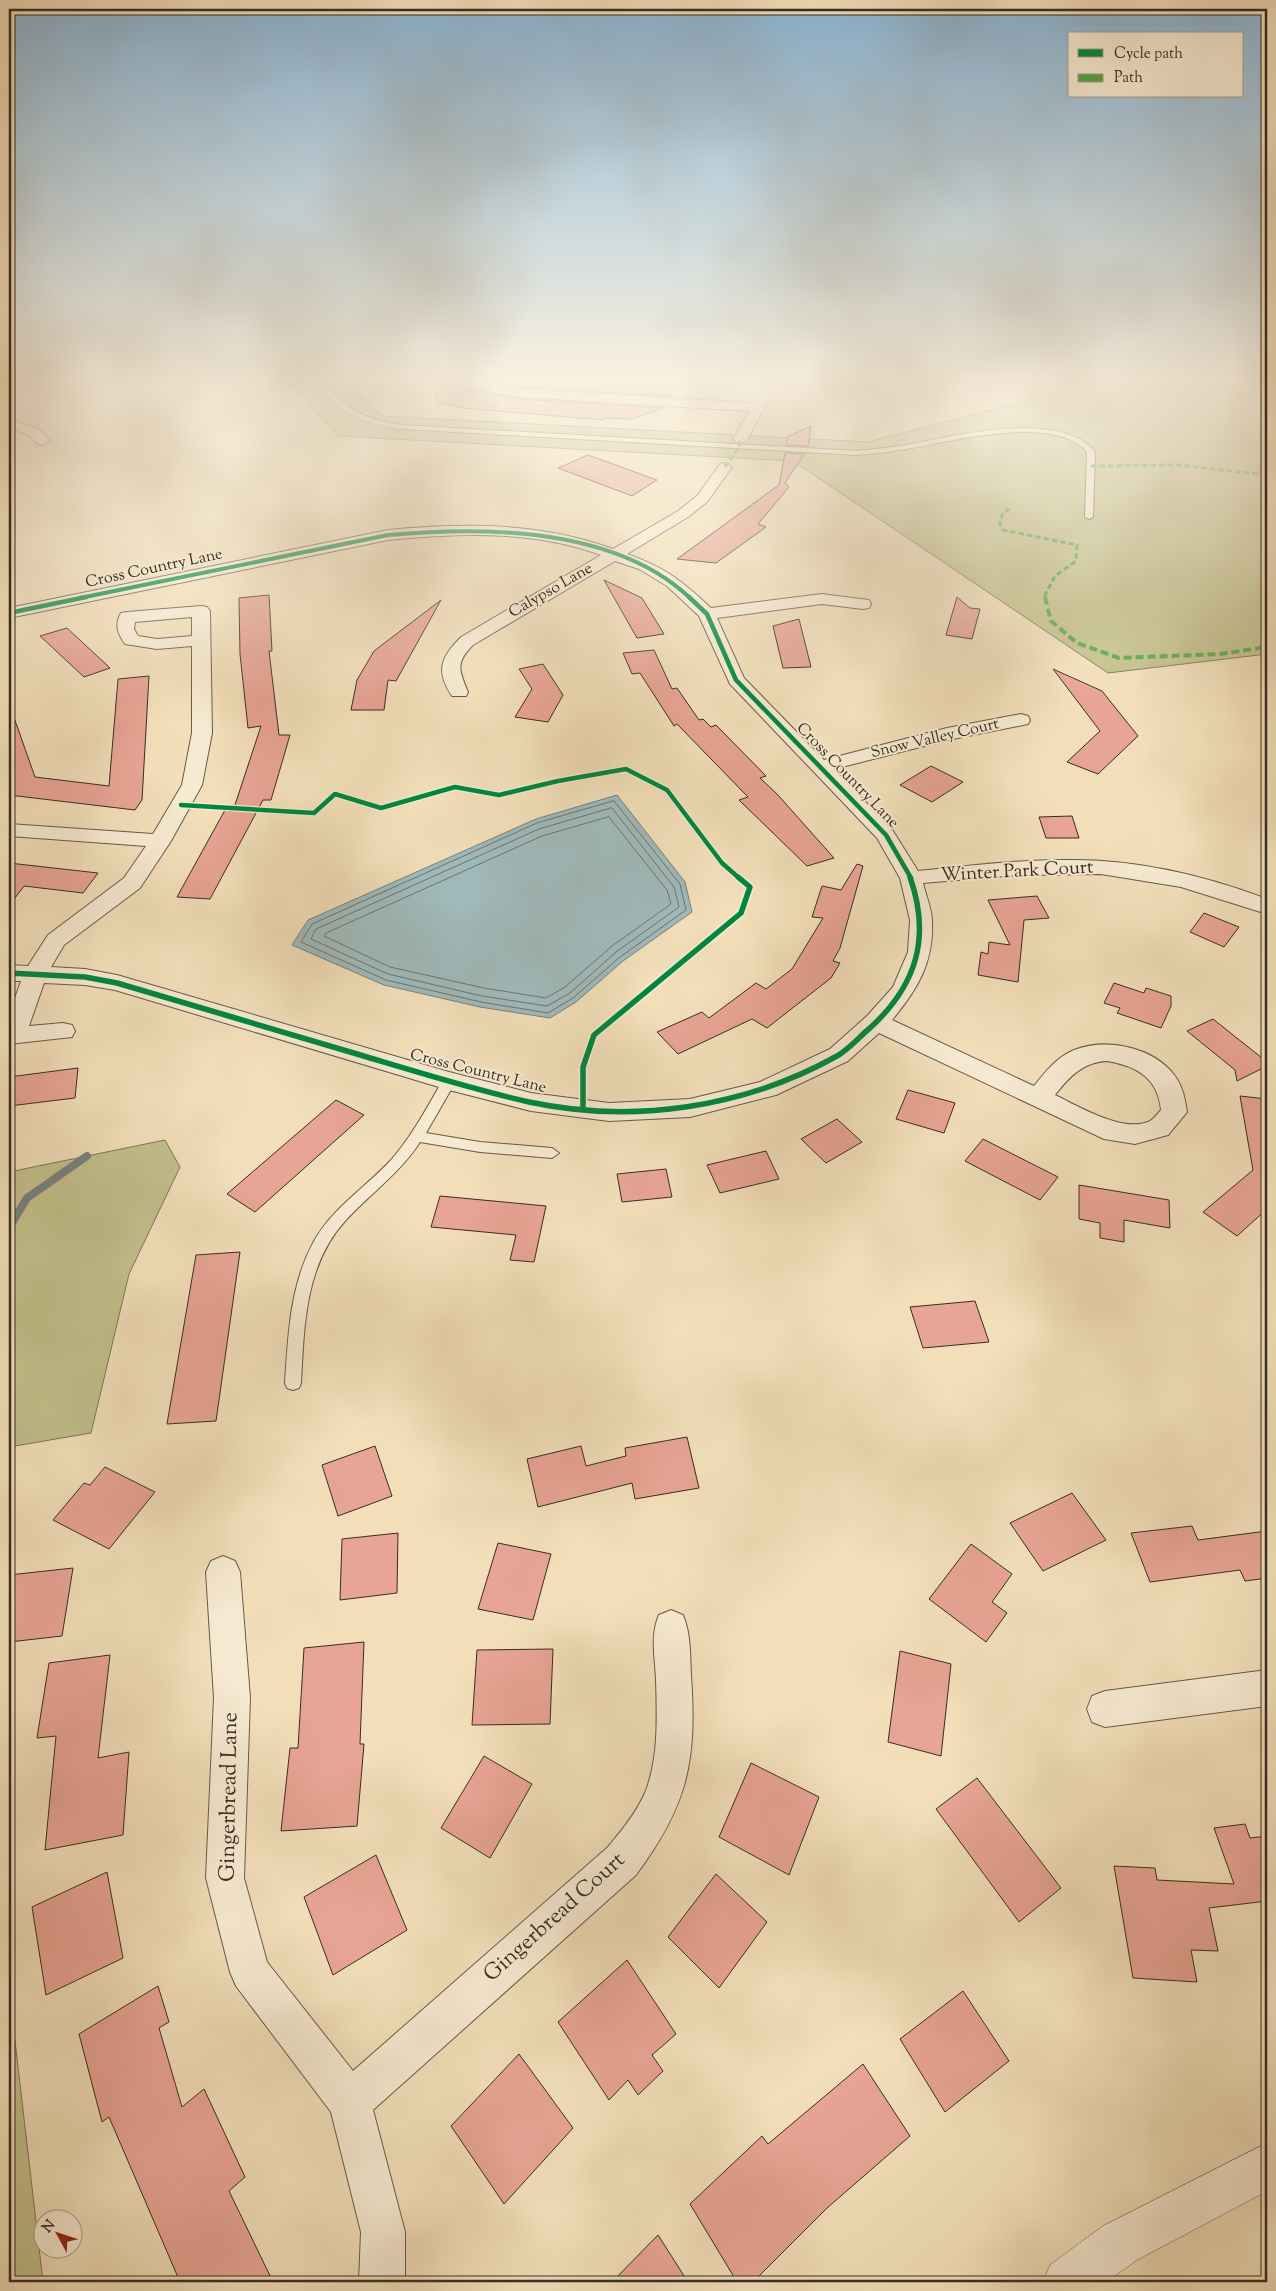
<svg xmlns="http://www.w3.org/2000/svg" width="1276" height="2291" viewBox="0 0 1276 2291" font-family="'Sorts Mill Goudy',serif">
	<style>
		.green { fill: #c2c08b; stroke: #7c7658 }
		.water { fill: #a0babb; stroke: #76827f }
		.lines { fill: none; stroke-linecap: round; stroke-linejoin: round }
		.shore { stroke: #6c7470; stroke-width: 1 }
		.stream { stroke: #76827f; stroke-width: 8 }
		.building { fill: #e8a495; stroke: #372d24 }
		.service-casing { stroke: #665a4a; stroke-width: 2 }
		.minor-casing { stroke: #665a4a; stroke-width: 2 }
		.tertiary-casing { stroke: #665a4a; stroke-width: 1 }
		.service { fill: #f7ead2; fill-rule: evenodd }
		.minor { fill: #f7ead2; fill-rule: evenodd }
		.tertiary { fill: #f7ead2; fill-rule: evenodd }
		.quiet-far1 { stroke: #53a442; stroke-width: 3; stroke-dasharray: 5.5 3; stroke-linecap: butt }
		.quiet { stroke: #53a442; stroke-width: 4; stroke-dasharray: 8 4; stroke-linecap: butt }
		.cycleway-far2-casing { stroke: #f7ead2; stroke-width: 5.5 }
		.cycleway-far1-casing { stroke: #f7ead2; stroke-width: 7 }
		.cycleway-casing { stroke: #f7ead2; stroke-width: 9 }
		.cycleway-far2 { stroke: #00873e; stroke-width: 4 }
		.cycleway-far1 { stroke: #00873e; stroke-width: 4.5 }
		.cycleway { stroke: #00873e; stroke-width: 5.5 }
		.labels { text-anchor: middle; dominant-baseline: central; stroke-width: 4; stroke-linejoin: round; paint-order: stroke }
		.far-street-label { font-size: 16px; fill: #372d24; stroke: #f7ead2 }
		.street-label { font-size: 19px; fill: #372d24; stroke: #f7ead2 }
		.near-street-label { font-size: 22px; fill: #372d24; stroke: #f7ead2 }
	</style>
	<rect width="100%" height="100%" fill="#f2dfba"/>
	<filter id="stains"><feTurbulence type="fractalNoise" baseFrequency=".004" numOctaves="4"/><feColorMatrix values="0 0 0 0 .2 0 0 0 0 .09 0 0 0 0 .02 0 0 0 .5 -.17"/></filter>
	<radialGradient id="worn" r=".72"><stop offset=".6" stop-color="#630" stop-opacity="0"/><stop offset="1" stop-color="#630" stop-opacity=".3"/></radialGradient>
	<!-- green -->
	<path class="green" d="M286 380H345L383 416 868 442 1105 380H1267V654L1108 673 793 461 338 436Z
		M165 1140 180 1167 129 1274 91 1433 9 1447V1172Z
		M9 1989 43 2282H9Z"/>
	<!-- water -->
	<path class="water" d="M617 795 685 882 692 912 623 961 576 1002 550 1018 480 1007 384 985 292 945 308 920 536 819Z"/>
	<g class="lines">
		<!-- shore -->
		<path class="shore" d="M614 801 680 884 686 910 620 957 573 998 548 1013 481 1002 386 980 301 942 312 924 537 823Z
			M612 808 674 887 679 907 616 952 570 993 547 1006 482 996 388 974 311 939 316 929 539 829Z
			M609 817 667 890 671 904 612 946 565 987 546 998 484 988 390 967 324 936 326 933 542 836Z"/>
		<!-- stream -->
		<path class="stream" d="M9 1228 27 1198 87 1156"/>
	</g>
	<!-- building -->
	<path class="building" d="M437 380H444L452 386 519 399 663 408 632 419 605 418 604 420 462 408 436 402Z
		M485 380H620L673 383 668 396 519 387Z
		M811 426 808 446 786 445 787 437Z
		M785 453 804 454 785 483 789 487 758 524 766 527 716 563 677 559 779 485Z
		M588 455 657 480 632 496 558 468Z
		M604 580 642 598 664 634 637 638Z
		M269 595 272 651H269L279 735H290L271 800H263L210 899 177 897 225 810 233 811 261 726 248 728 240 654 239 598Z
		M957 597 970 608 980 609 972 639 946 635Z
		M441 600 396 681 388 680 384 710H351L357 680 374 651Z
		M799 619 811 667 783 668 773 626Z
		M67 628 110 668 84 677 40 636Z
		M654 650 672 689 677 688 699 720 703 719 711 727 716 725 766 776 760 778 777 794 834 858 807 866 739 800 748 797 677 724 674 726 640 673 632 674 623 653Z
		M543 664 563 695 548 722 515 717 532 689 519 669Z
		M1053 669 1102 691 1138 736 1098 774 1067 762 1100 731Z
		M149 676 142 800 135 810 9 795V712H12L35 777 109 786 118 679Z
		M931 766 963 782 932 802 900 785Z
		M1072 816 1079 838H1046L1039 817Z
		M9 863 98 873 83 893 24 886 9 906Z
		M857 864 863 866 840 948 833 961 840 963 831 978 767 1028 752 1019 678 1054 657 1032 702 1012 709 1018 756 983 766 989 792 969 823 918 812 917 822 886 841 890Z
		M1037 896 1049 918 1024 920 1018 982 978 975 981 952 988 954 989 942 1010 945 988 900Z
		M1204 913 1239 927 1224 947 1190 932Z
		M1114 983 1144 993 1146 988 1171 996V1006L1161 1028 1117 1013 1120 1008 1104 1003Z
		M1213 1019 1267 1062V1066L1237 1081 1235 1070 1187 1031Z
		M78 1068 75 1098 9 1106V1077Z
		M908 1090 955 1103 944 1133 896 1119Z
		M1240 1096 1267 1099V1209L1237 1236 1203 1212 1253 1170Z
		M336 1100 364 1115 255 1212 227 1194Z
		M837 1119 862 1142 826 1163 801 1139Z
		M983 1139 1058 1177 1040 1200 965 1161Z
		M766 1151 779 1179 720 1193 707 1165Z
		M666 1169 672 1197 622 1202 617 1174Z
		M1079 1185 1169 1200 1170 1228 1124 1220V1242L1100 1238V1223L1079 1219Z
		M440 1196 546 1206 534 1262 510 1260 516 1235 431 1227Z
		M240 1252 216 1421 167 1424 196 1255Z
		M975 1301 989 1342 923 1348 910 1307Z
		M687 1437 699 1488 635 1499 632 1483 538 1507 527 1459 581 1446 586 1466 626 1456 625 1448Z
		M375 1446 392 1496 338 1516 322 1465Z
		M105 1467 155 1492 109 1549 53 1520 84 1483 90 1485Z
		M1072 1493 1106 1540 1043 1571 1010 1523Z
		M1192 1526 1198 1540 1267 1531V1578L1245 1581 1240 1570 1150 1582 1131 1533Z
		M398 1533 397 1593 340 1600 342 1539Z
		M498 1543 551 1554 533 1620 478 1609Z
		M971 1544 1012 1574 992 1602 1007 1613 986 1642 929 1599Z
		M73 1568 62 1636 9 1642V1575Z
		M364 1642 360 1744H364L357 1826 281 1831 290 1748H298L304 1648Z
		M553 1649 550 1724 472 1725 477 1650Z
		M900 1651 951 1664 941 1756 888 1742Z
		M110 1655 98 1758 129 1752 123 1835 45 1850 56 1736 37 1738 49 1663Z
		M484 1756 532 1784 490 1858 441 1828Z
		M751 1763 819 1797 789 1875 719 1837Z
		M977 1778 1061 1888 1019 1922 936 1809Z
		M1245 1824 1250 1838 1267 1836V1901L1209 1908 1218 1951 1191 1950 1197 1982 1133 1978 1114 1866 1155 1868 1157 1880 1234 1884 1214 1828Z
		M376 1855 407 1930 333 1975 304 1897Z
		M107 1872 123 1958 46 1995 32 1907Z
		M716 1874 767 1922 719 1988 668 1937Z
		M627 1960 676 2034 652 2055 663 2071 638 2095 628 2080 609 2100 558 2022Z
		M158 1986 169 2022 159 2028 182 2107 204 2089 245 2177 229 2191 273 2282H180L109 2117 102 2122 79 2034Z
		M963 1991 1009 2061 945 2112 900 2039Z
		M519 2054 573 2128 504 2204 451 2126Z
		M863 2064 910 2136 827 2208 753 2282H737L690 2204 762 2136 768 2144Z
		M658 2235 688 2282H612Z"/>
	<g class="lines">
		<!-- service casing -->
		<g class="service-casing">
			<path id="service" d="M313 380H320C347 408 363 420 402 425L856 451C873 449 889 448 906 445 952 437 1060 408 1095 452L1093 517 1089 519 1085 517 1087 452C1053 413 949 442 906 449 889 452 873 454 856 455L402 429C361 424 340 412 313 380Z
				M449 1076 456 1081 426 1133 480 1142 552 1148 559 1153 552 1158 480 1152 420 1142C400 1173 371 1193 346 1220 305 1264 304 1326 301 1383L299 1388 293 1390 287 1388 285 1383C288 1335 290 1286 313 1243 331 1209 365 1188 391 1160 412 1136 428 1106 444 1078Z"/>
		</g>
		<!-- minor casing -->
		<g class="minor-casing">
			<path id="minor" d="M446 380H474L519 389 754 403 766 380H779L747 440 740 444 733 440 749 411 519 397 452 384Z
				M9 419 39 429 50 441 43 445 38 444 29 435 9 428Z
				M725 463 732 467 707 502 688 517 627 554C666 568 681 580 711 608L822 594 869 600 871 604 869 608 863 609 822 604 717 618 744 678 824 760 947 728 1021 714 1028 716 1030 720 1028 724 948 740 834 769 893 831 918 871C969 866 1021 859 1074 860 1139 860 1206 876 1267 899V914L1181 887 1101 874 1019 875 923 883C926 896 932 909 932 921 934 963 917 990 892 1020L1034 1086C1045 1072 1057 1057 1074 1050 1106 1037 1154 1047 1175 1076 1183 1087 1185 1099 1187 1112L1168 1135 1135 1144 1104 1139 879 1033 848 1061 776 1095 690 1117 609 1121 531 1111 449 1090 115 990 85 985 44 983 29 1026 63 1023 72 1025 75 1031 72 1037 9 1044V1015L21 981H9V965L28 966 48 935 124 878 146 846 9 836V824L153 834 182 785 192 733V646L157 649 125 644C118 634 114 625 121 613L127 612 201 606 207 607 210 611 212 733 202 785 171 841 140 888 64 945 51 967 85 969 117 975 449 1072 531 1093 609 1103 690 1099 760 1082 830 1049 867 1016 893 987 908 952 910 920 900 878 877 838 730 684 699 616 667 586 639 569 615 561 473 645C455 663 459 670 468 692L466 696H452C435 671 441 657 461 637L601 555C533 530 459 533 388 540L9 618V608L388 530C464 523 540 522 613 549L678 511 697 496 720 464ZM192 617V636L157 639 138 636 134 629 135 622ZM1107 1061C1137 1066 1158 1078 1161 1110 1158 1113 1154 1119 1150 1121 1124 1134 1078 1106 1055 1095 1069 1077 1083 1062 1107 1061Z
				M223 1556 235 1561 240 1572 250 1698 244 1878 267 1962 353 2071 608 1847C622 1830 636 1813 645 1793 659 1758 657 1717 656 1679 655 1658 650 1635 659 1615L671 1610 683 1615C691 1634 690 1655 691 1675 697 1761 688 1805 636 1875L373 2110 405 2232V2282H359L361 2232 331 2112 236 1986 230 1972 206 1878 214 1698 206 1572 211 1561Z
				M1267 1670V1706L1105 1727 1092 1722 1087 1709 1092 1696 1105 1691Z"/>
		</g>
		<!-- tertiary casing -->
		<g class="tertiary-casing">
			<path id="tertiary" d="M1267 2143V2191L1137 2260 1106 2282H1043L1050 2265 1103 2226Z"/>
		</g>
		<!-- service -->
		<use href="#service" class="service"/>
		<!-- minor -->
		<use href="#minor" class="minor"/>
		<!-- tertiary -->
		<use href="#tertiary" class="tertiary"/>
		<!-- quiet-far1 -->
		<path class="quiet-far1" d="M1091 466 1178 465 1267 475
			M725 467 739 447 740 440
			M1010 509 1003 512 1000 523 1003 530 1077 545 1076 561 1055 576 1045 595 1046 598"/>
		<!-- quiet -->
		<path class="quiet" d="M1045 597 1051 621 1077 643 1119 658 1220 654 1267 647"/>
		<!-- cycleway-far2 casing -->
		<g class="cycleway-far2-casing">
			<path id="cycleway-far2" d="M80 598 388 535C485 526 615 527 690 598"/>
		</g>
		<!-- cycleway-far1 casing -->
		<g class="cycleway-far1-casing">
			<path id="cycleway-far1" d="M689 597 707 614 736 680 886 835 911 878
				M9 613 86 597
				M181 805 314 813 335 794 381 808 455 787 499 795 558 781 626 769 667 790 722 863 739 878"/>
		</g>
		<!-- cycleway casing -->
		<g class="cycleway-casing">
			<path id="cycleway" d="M9 973 85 977 117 983C197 1007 277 1030 357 1054 414 1071 471 1089 529 1102 633 1124 744 1108 837 1056 849 1049 859 1037 870 1028 917 985 931 937 910 877
				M583 1109V1067L594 1035 741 913 750 887 738 877"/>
		</g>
		<!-- cycleway-far2 -->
		<use href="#cycleway-far2" class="cycleway-far2"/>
		<!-- cycleway-far1 -->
		<use href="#cycleway-far1" class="cycleway-far1"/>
		<!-- cycleway -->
		<use href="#cycleway" class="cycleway"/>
	</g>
	<!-- sky -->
	<linearGradient id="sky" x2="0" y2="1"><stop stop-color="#8bb6d6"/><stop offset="0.54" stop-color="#f9f1e0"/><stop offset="1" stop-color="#f9f1e0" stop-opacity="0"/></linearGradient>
	<rect width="1276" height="701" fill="url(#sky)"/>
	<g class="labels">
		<!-- far-street labels -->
		<g class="far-street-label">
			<text transform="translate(154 569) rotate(-12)">Cross Country Lane</text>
			<text transform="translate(551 591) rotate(-30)">Calypso Lane</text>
			<text transform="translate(935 739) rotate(-13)">Snow Valley Court</text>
			<text transform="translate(847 776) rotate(46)">Cross Country Lane</text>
			<text transform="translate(478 1072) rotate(14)">Cross Country Lane</text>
		</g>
		<!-- street labels -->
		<g class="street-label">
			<text transform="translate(1017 872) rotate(-3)">Winter Park Court</text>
		</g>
		<!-- near-street labels -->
		<g class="near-street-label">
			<text transform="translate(230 1797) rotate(-89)">Gingerbread Lane</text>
			<text transform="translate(555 1918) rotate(-42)">Gingerbread Court</text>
		</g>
	</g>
	<!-- margin -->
	<rect width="1276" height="2291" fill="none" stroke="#f2dfba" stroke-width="30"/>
	<rect x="10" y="10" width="1256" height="2271" fill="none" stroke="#372d24" stroke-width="2.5"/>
	<rect x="15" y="15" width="1246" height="2261" fill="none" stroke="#372d24"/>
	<!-- legend -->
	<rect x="1068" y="32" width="175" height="65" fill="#f7ead2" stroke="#aa9e8c"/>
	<rect x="1078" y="49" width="25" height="8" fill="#00873e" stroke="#aa9e8c"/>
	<text x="1114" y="58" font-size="15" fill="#372d24">Cycle path</text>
	<rect x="1078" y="74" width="25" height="8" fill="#53a442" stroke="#aa9e8c"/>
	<text x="1114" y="82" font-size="15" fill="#372d24">Path</text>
	<!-- north arrow -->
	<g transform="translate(58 2234) rotate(310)"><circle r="24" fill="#f7ead2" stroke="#aa9e8c"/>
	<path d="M0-4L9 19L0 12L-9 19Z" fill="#8f2418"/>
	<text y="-8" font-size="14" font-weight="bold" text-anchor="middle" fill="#372d24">N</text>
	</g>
	<rect width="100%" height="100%" filter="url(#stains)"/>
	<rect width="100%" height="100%" fill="url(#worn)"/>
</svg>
